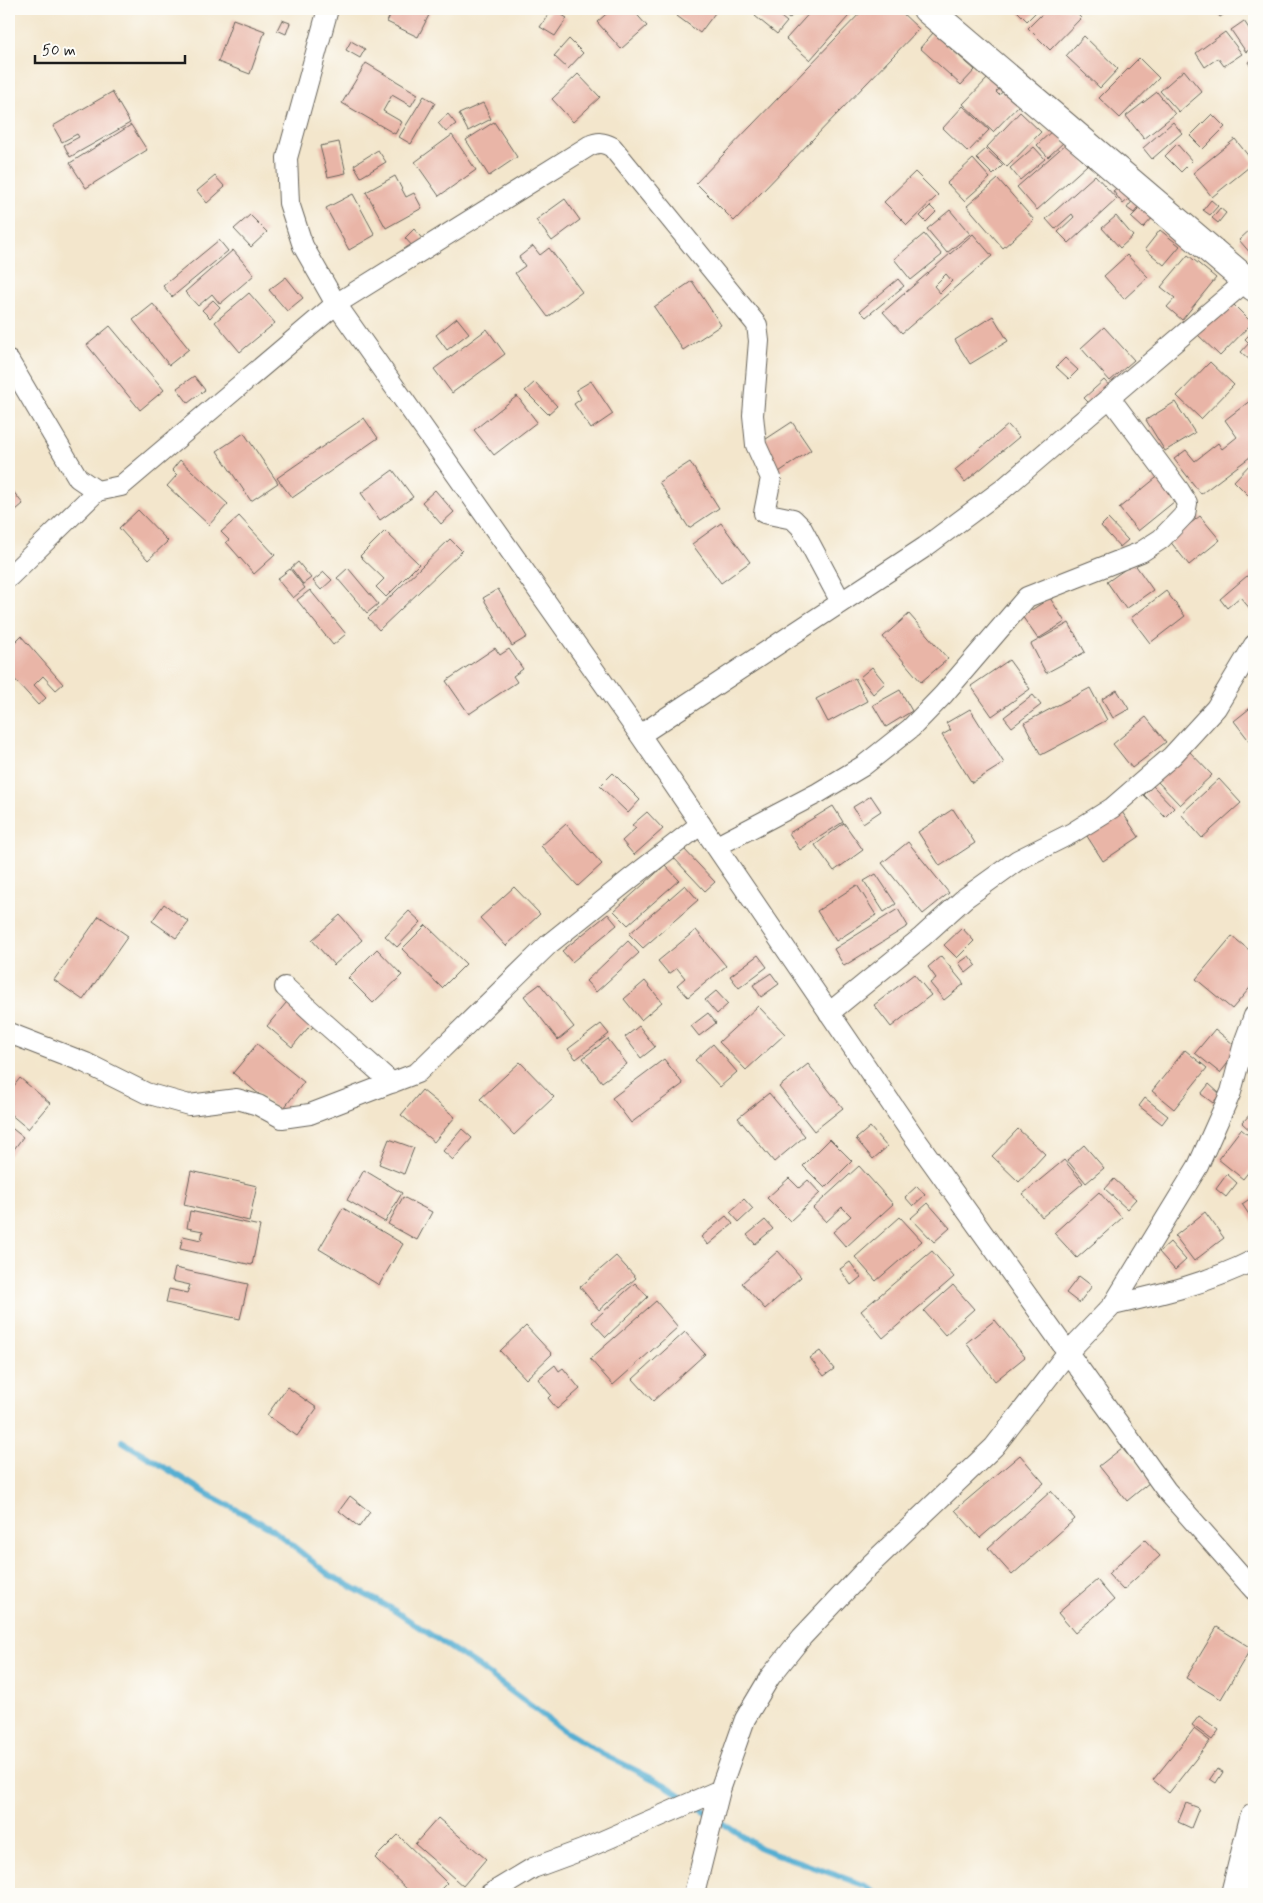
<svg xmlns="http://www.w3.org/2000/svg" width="1263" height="1903" viewBox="0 0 1263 1903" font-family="Mynerve,sans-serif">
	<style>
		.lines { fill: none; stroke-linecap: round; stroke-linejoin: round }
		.stream { stroke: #54aed2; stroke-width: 6 }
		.building { fill: #e9b5a7; fill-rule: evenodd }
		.minor-casing { stroke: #67635a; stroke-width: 22 }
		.secondary-casing { stroke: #67635a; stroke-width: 30 }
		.primary-casing { stroke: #67635a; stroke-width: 30 }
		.minor { stroke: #fff; stroke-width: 20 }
		.secondary { stroke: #fff; stroke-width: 28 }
		.primary { stroke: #fff; stroke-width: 28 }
	</style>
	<rect width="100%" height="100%" fill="#fdfcf7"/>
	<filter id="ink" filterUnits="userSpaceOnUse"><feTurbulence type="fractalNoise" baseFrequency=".02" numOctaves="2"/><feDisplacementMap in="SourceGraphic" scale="10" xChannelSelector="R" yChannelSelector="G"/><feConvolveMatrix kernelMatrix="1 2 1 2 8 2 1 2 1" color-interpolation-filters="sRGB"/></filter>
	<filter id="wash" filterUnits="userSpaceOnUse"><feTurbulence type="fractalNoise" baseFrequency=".0096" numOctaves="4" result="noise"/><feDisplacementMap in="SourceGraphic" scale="20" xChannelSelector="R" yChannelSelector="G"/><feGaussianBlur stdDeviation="1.12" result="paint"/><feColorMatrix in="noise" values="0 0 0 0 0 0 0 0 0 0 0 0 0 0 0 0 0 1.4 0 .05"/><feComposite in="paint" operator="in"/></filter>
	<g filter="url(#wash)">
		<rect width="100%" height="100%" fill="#f3e6cc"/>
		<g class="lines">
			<!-- stream -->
			<path class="stream" d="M122 1441 209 1495 272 1529 328 1574 392 1609 476 1665 563 1730 601 1753 665 1785 688 1800
				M696 1805 760 1848 861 1884 879 1894"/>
		</g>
		<g id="blocks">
			<!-- building -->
			<path class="building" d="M367 9H378L375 15 366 11Z
				M393 9H432L418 37 387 22Z
				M552 9 567 18 555 36 540 27Z
				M612 9H632L647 26 621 49 597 22Z
				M683 9H718L700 33 677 16Z
				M761 9H771L787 22 777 34 755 16Z
				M777 9H798L789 19Z
				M813 9H855L810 60 786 39Z
				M864 9H898L919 29 734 221 696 183Z
				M1015 9H1039L1027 21Z
				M1047 9H1072L1081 18 1050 50 1028 28Z
				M1213 9H1232L1220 17Z
				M233 19 265 31 250 74 218 62Z
				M282 20 290 23 286 34 277 30Z
				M1244 21 1254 36V46L1246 52 1231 30Z
				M1225 32 1242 54 1224 66 1218 58 1205 67 1196 53Z
				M933 33 975 70 961 85 920 48Z
				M1084 36 1118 69 1100 88 1066 56Z
				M569 39 583 53 568 69 554 56Z
				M351 41 365 49 360 58 346 50Z
				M1139 58 1159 78 1120 118 1099 98Z
				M1254 58V72L1248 62Z
				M366 63 418 94 411 106 392 95 383 111 402 122 395 134 342 103Z
				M1184 70 1202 92 1179 112 1160 91Z
				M578 74 600 97 573 122 552 99Z
				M991 75 1003 86 996 92 999 95 1006 89 1021 103 993 132 963 104Z
				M112 92 130 123 70 157 64 145 79 137 77 134 62 142 53 126Z
				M1157 92 1175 114 1144 139 1126 116Z
				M424 96 435 103 411 144 399 137Z
				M483 103 491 119 468 131 459 114Z
				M963 106 989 130 968 152 943 128Z
				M1020 112 1041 132 1007 167 987 147Z
				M448 114 456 124 446 132 438 123Z
				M1212 114 1225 127 1203 149 1190 136Z
				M494 122 517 157 489 176 466 140Z
				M1173 122 1182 133 1152 159 1143 148Z
				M131 125 147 150 86 188 70 163Z
				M1055 128 1066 140 1048 157 1037 145Z
				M452 135 476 170 439 196 415 162Z
				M1235 139 1254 163 1212 197 1193 173Z
				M339 142 346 173 328 177 320 146Z
				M1067 143 1087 165 1037 210 1017 187Z
				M1177 144 1192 161 1181 172 1165 156Z
				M1034 147 1045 159 1020 180 1010 168Z
				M986 149 1003 165 993 175 976 158Z
				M378 150 386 162 361 177 354 165Z
				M973 159 990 178 964 201 947 183Z
				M915 172 938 195 907 225 884 202Z
				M1095 175 1117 199 1069 243 1058 232 1074 217 1072 214 1055 229 1046 219Z
				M215 176 225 187 207 203 197 191Z
				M395 176 406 197 414 193 422 208 386 228 366 192Z
				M998 179 1034 220 1003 248 967 206Z
				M1126 180 1136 193 1123 204 1113 191Z
				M353 194 375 235 349 250 326 208Z
				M1136 196 1143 201 1134 213 1127 208Z
				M565 199 580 220 552 241 536 220Z
				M1211 200 1218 206 1210 215 1203 210Z
				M1146 202 1157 213 1143 228 1131 217Z
				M930 206 936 212 926 222 920 216Z
				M1220 208 1226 213 1218 223 1212 218Z
				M950 210 970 234 947 253 927 229Z
				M250 215 267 232 251 247 234 229Z
				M1116 216 1133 236 1120 248 1102 228Z
				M1254 226V252L1252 255 1239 240Z
				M414 229 424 241 415 249 405 238Z
				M1160 230 1180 246 1164 265 1145 249Z
				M924 234 942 255 911 280 894 259Z
				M973 234 992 256 902 333 883 312ZM946 274 952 281 940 293 934 286Z
				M219 240 228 251 172 297 163 286Z
				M533 246 540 255 549 248 582 292 548 317 515 273 525 266 519 257Z
				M233 250 254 275 220 304 212 294 198 306 185 292Z
				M1127 255 1148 277 1124 299 1104 276Z
				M1188 255 1216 278 1182 320 1167 307 1175 298 1161 287Z
				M286 277 303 298 287 311 269 290Z
				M898 279 904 286 866 317 860 311Z
				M692 281 721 325 683 350 654 307Z
				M249 293 275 323 240 352 215 322Z
				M213 300 220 307 210 318 202 310Z
				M1230 301 1252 323 1220 356 1197 334Z
				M153 304 189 349 169 365 133 320Z
				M993 316 1008 341 970 364 955 340Z
				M457 318 469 333 447 350 436 335Z
				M110 326 164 390 140 410 87 345Z
				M1104 327 1134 360 1110 381 1081 348Z
				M487 329 505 354 452 393 434 369Z
				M1254 330V357L1251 361 1241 352 1249 343 1245 339Z
				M1065 358 1078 370 1069 379 1056 367Z
				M1210 362 1234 385 1201 419 1177 396Z
				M194 376 205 390 188 403 177 388Z
				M1104 380 1113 390 1094 408 1084 398Z
				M591 381 613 414 591 429 574 404 581 399 576 390Z
				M535 382 557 406 548 414 525 391Z
				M517 396 537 422 494 455 474 430Z
				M1251 400 1254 404V454L1201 494 1174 459 1186 450 1195 461 1218 443 1222 449 1237 437 1225 420Z
				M1175 402 1195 433 1165 451 1146 420Z
				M364 418 378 438 292 498 277 478Z
				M792 422 811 450 779 472 760 443Z
				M1008 425 1019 437 965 482 955 470Z
				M244 433 278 483 251 501 217 451Z
				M180 460 228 504 209 525 167 486 177 475 172 470Z
				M1254 460V501L1234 481Z
				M690 462 719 508 689 528 659 482Z
				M393 470 413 497 380 520 361 493Z
				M1161 474 1180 497 1138 531 1119 508Z
				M9 486 23 504 9 516Z
				M435 490 454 512 441 524 422 502Z
				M138 510 168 541 148 560 119 528Z
				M239 516 275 555 254 574 226 542 229 540 221 532Z
				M1200 516 1220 540 1189 565 1169 540Z
				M1108 519 1128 540 1120 547 1101 526Z
				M721 523 750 562 721 583 692 544Z
				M385 531 419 564 386 597 376 587 384 579 360 556Z
				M450 539 462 551 379 630 368 618Z
				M298 562 311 578 303 584 291 568Z
				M1134 563 1153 590 1126 609 1107 582Z
				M348 568 378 604 367 613 337 578Z
				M290 569 305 588 293 598 277 579Z
				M1254 570V609L1252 611 1240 597 1227 608 1220 599Z
				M324 572 332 580 321 590 313 581Z
				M498 589 527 637 512 646 483 598Z
				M310 590 346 634 333 645 297 600Z
				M1166 591 1185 616 1150 643 1131 618Z
				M1050 598 1065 622 1038 639 1022 616Z
				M909 614 948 659 921 682 883 637Z
				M1069 623 1085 652 1046 673 1031 644Z
				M21 636 63 684 56 690 43 676 34 685 46 698 38 705 9 673V648Z
				M495 648 500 655 509 649 523 669 513 676 517 682 469 714 446 681Z
				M1009 660 1030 689 992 716 971 686Z
				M872 667 885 683 873 694 860 677Z
				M855 678 867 701 828 722 816 699Z
				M1090 688 1107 720 1041 755 1024 723Z
				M900 690 912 711 886 727 873 705Z
				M1117 690 1129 709 1113 718 1102 699Z
				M1033 695 1041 705 1012 727 1004 717Z
				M1254 705V747L1234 721Z
				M970 709 1004 763 972 783 942 735 951 730 946 723Z
				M1146 717 1166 742 1132 768 1113 744Z
				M1188 750 1212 775 1180 805 1157 781Z
				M613 773 640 800 628 813 600 786Z
				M1219 779 1241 803 1202 838 1181 814Z
				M1153 786 1174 808 1165 817 1144 795Z
				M871 796 881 811 863 823 853 807Z
				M833 806 843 822 800 850 789 833Z
				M953 809 975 843 940 866 918 832Z
				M1120 809 1139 837 1103 861 1085 833Z
				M647 812 663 829 634 855 622 841 636 828 632 825Z
				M844 823 863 850 834 871 815 845Z
				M566 824 602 864 578 886 541 846Z
				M908 842 949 893 923 914 882 863Z
				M683 848 715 882 705 891 673 857Z
				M665 865 679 880 628 925 614 911Z
				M876 874 896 904 884 912 864 881Z
				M685 885 698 900 643 948 629 934Z
				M857 885 876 915 836 941 817 911Z
				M514 887 540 914 506 946 480 918Z
				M164 904 189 922 176 938 152 921Z
				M898 909 908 926 844 966 834 949Z
				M409 911 421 922 397 947 385 936Z
				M608 914 617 925 572 962 562 951Z
				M340 915 362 940 334 965 312 940Z
				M99 916 128 936 83 1000 54 980Z
				M426 925 466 964 442 988 402 949Z
				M962 928 974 941 957 958 944 945Z
				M696 930 726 966 688 997 677 985 685 978 677 968 669 974 658 961Z
				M1232 936 1254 954V983L1232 1009 1196 979Z
				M628 941 639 953 596 992 586 981Z
				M377 949 402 975 373 1003 348 978Z
				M758 955 767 967 739 988 730 976Z
				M941 956 964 984 944 1000 930 983 936 978 928 967Z
				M969 956 976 965 966 973 959 963Z
				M771 973 779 984 761 997 753 985Z
				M914 974 931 995 891 1027 874 1005Z
				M645 981 662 1002 641 1020 624 999Z
				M540 984 574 1027 558 1040 524 996Z
				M716 991 728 1004 717 1014 705 1000Z
				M291 997 319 1020 310 1030 308 1028 292 1047 267 1026Z
				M758 1006 785 1034 746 1070 719 1042Z
				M708 1013 716 1023 699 1036 691 1026Z
				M601 1024 609 1034 576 1059 568 1049Z
				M639 1026 655 1047 641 1058 625 1037Z
				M1215 1029 1239 1049 1220 1073 1195 1053Z
				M608 1039 627 1064 602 1082 583 1058Z
				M257 1044 304 1082 281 1112 233 1073Z
				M713 1044 737 1072 720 1087 695 1060Z
				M1185 1050 1207 1068 1174 1109 1152 1091Z
				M664 1059 683 1084 631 1123 612 1098Z
				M520 1062 554 1097 514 1135 480 1099Z
				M808 1064 843 1108 814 1131 779 1087Z
				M20 1078 50 1103 28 1129 9 1113V1092Z
				M1209 1084 1220 1094 1213 1103 1201 1094Z
				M422 1090 455 1117 434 1142 401 1115Z
				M769 1093 805 1136 774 1162 738 1118Z
				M1145 1098 1168 1116 1162 1124 1139 1106Z
				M1254 1110V1134L1242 1123Z
				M9 1126 23 1137 9 1156Z
				M870 1127 887 1147 873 1159 856 1139Z
				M462 1129 472 1138 453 1160 443 1151Z
				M1018 1129 1045 1154 1019 1182 992 1156Z
				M1241 1129 1254 1140V1165L1243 1179 1218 1159Z
				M389 1139 414 1148 404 1174 379 1164Z
				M830 1139 852 1161 825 1188 803 1166Z
				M1084 1145 1104 1168 1086 1183 1067 1160Z
				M1064 1160 1083 1183 1042 1217 1023 1194Z
				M859 1166 893 1204 846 1247 833 1232 851 1216 842 1207 826 1222 813 1208Z
				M364 1170 402 1193 385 1222 347 1200Z
				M191 1171 257 1186 249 1221 184 1205Z
				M1227 1174 1237 1183 1226 1197 1216 1189Z
				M789 1178 799 1188 808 1180 820 1193 790 1221 767 1198Z
				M1114 1179 1136 1199 1127 1209 1105 1189Z
				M917 1186 925 1195 913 1206 905 1197Z
				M1099 1192 1122 1218 1077 1258 1054 1233Z
				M1254 1196V1222L1242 1204Z
				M403 1197 432 1212 417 1240 388 1224Z
				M744 1199 753 1209 739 1222 730 1212Z
				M928 1203 950 1228 934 1242 911 1218Z
				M343 1208 403 1244 379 1285 319 1249Z
				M190 1211 260 1226 252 1265 180 1249 183 1236 201 1240 203 1231 187 1228Z
				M1205 1212 1224 1238 1194 1261 1175 1236Z
				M726 1216 733 1224 708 1245 701 1237Z
				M900 1217 922 1241 876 1281 855 1257Z
				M765 1220 773 1229 755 1244 747 1235Z
				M1170 1242 1186 1260 1175 1270 1159 1252Z
				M778 1251 801 1277 765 1309 742 1283Z
				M932 1251 954 1277 883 1338 861 1311Z
				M616 1256 636 1278 599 1310 580 1287Z
				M850 1262 861 1277 851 1285 840 1269Z
				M175 1268 248 1284 240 1319 166 1303 169 1289 187 1293 190 1285 172 1281Z
				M1079 1276 1092 1286 1079 1303 1066 1293Z
				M635 1283 648 1297 606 1337 592 1322Z
				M953 1285 974 1309 945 1335 924 1311Z
				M656 1301 678 1327 613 1385 590 1359Z
				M995 1320 1025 1357 995 1381 966 1343Z
				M526 1326 552 1354 526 1379 500 1351Z
				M685 1332 705 1354 653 1401 633 1379Z
				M820 1351 834 1369 824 1376 810 1358Z
				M555 1365 559 1371 563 1368 580 1389 557 1409 548 1398 551 1395 538 1379Z
				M287 1387 317 1408 297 1436 267 1415Z
				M1122 1448 1150 1482 1127 1501 1099 1466Z
				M1020 1455 1044 1483 980 1538 955 1510Z
				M1051 1491 1075 1519 1012 1575 988 1548Z
				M350 1496 370 1512 359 1527 339 1511Z
				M1145 1540 1160 1556 1123 1590 1108 1574Z
				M1097 1580 1114 1600 1075 1633 1058 1613Z
				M1217 1627 1251 1648 1221 1699 1186 1678Z
				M1199 1716 1219 1730 1212 1740 1192 1725Z
				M1194 1729 1210 1741 1169 1793 1153 1780Z
				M1217 1769 1223 1772 1216 1783 1210 1779Z
				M1186 1803 1199 1808 1191 1828 1178 1822Z
				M438 1818 486 1859 463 1886 415 1844Z
				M398 1835 447 1883 436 1894H412L375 1858Z"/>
		</g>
	</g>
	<g filter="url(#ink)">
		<use href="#blocks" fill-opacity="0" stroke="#67635a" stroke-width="1"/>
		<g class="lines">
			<!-- minor casing -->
			<g class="minor-casing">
				<path id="minor" d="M328 9 287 158 289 203 303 246 336 304 640 735 912 1134 1166 1490 1254 1590
					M9 361 78 478 97 491
					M9 577 97 491 121 486 336 304 589 146C598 142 603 142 612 147L757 325 759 341 753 415 756 445 771 478 764 513 793 519 801 527 841 602
					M640 735 925 547 1003 489 1246 281
					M717 846 818 793 863 766 911 728 943 695 1027 597 1141 552 1161 539 1185 514 1187 503 1179 490 1110 398
					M285 987 320 1019 392 1083
					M829 1013 922 937 965 898 1018 860 1072 833 1112 808 1172 756 1216 708 1254 645
					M9 1033 86 1063 146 1093 189 1105 237 1099 258 1105 282 1118 310 1114 417 1073 549 944 630 879 701 824
					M1113 1305C1162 1294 1209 1283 1254 1260
					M490 1894 533 1868 582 1850 720 1790
					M694 1894 720 1790 745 1719 770 1677 802 1637 869 1566 994 1447 1068 1352 1113 1305 1198 1166 1231 1092 1244 1043 1254 1016"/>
			</g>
			<!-- secondary casing -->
			<g class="secondary-casing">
				<path id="secondary" d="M927 9 1254 287"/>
			</g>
			<!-- primary casing -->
			<g class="primary-casing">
				<path id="primary" d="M1235 1894 1254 1818"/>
			</g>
			<!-- minor -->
			<use href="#minor" class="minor"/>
			<!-- secondary -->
			<use href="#secondary" class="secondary"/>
			<!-- primary -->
			<use href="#primary" class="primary"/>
		</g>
	</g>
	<!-- margin -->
	<rect width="1263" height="1903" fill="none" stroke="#fdfcf7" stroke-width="30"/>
	<!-- scale -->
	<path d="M35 55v8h150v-8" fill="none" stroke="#1c1c1c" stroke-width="2.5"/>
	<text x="42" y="55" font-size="15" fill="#1c1c1c" stroke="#fdfcf7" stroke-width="4" paint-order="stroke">50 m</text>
</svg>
